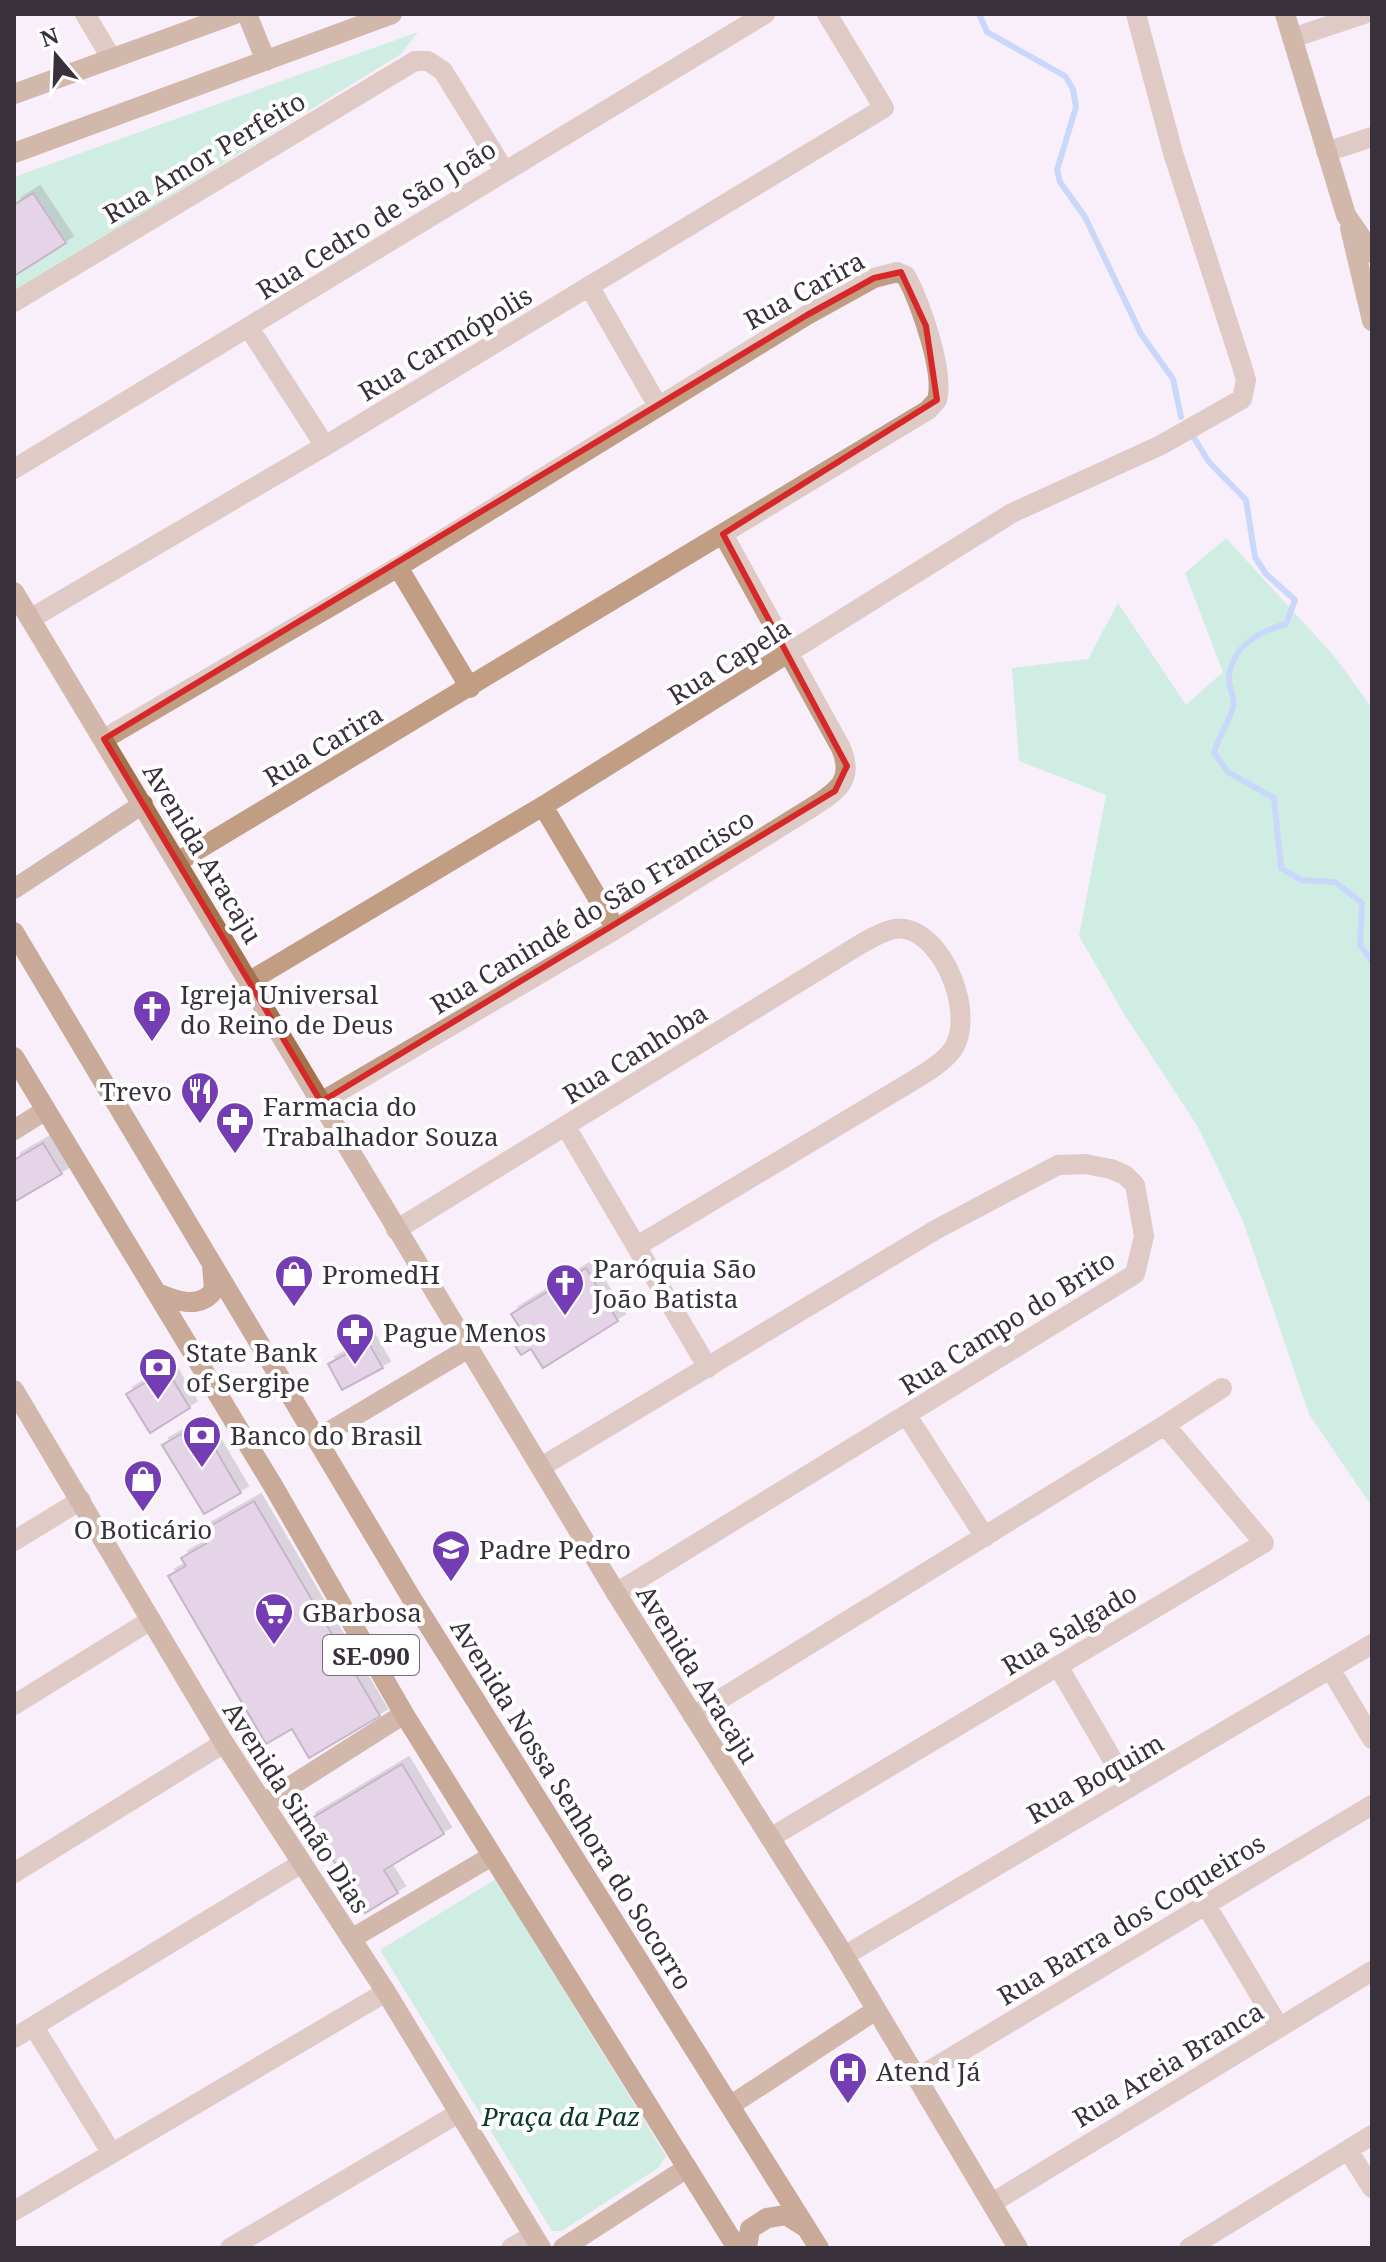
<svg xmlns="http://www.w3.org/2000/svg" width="1386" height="2262" viewBox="0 0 1386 2262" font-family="'Noto Serif',serif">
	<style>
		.green { fill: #a1ebc7 }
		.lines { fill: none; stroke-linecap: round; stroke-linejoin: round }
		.stream { stroke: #90bdf8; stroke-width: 6 }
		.building { fill: #ceb4ce; stroke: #876f87; stroke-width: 2; filter: url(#shadow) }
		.street { stroke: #c09d83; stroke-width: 20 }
		.secondary { stroke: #a4734b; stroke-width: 20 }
		.primary { stroke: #90541d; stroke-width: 20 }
		.marked { fill: none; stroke: #d62828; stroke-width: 6; stroke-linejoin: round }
		.labels { text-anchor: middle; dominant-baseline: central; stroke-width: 8; stroke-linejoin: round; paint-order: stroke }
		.shield { fill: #fff; stroke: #746e76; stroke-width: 2 }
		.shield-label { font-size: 24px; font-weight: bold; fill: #38303b }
		.street-label { font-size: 26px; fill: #38303b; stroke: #fff }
		.poi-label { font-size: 26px; fill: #38303b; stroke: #fff; text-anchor: start }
		.park-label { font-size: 26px; font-style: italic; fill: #093a28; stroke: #fff }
	</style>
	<defs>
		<filter id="shadow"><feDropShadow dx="7" dy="-7" stdDeviation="0" flood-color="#0004"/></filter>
	</defs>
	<rect width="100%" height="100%" fill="#f8effb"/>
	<!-- green -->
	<path class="green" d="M418 32 401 54 14 292V177Z
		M1226 538 1335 657 1372 708V1507L1309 1414 1243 1221 1198 1127 1124 1014 1079 936 1106 795 1019 761 1012 668 1088 659 1118 603 1186 705 1223 672 1185 573Z
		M496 1879 666 2156 658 2168 562 2231H552L380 1950Z"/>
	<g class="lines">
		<!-- stream -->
		<path class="stream" d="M979 14 987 32 1065 76 1073 89 1076 107 1057 170 1060 182 1085 217 1141 334 1173 379 1181 417
			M1194 438 1209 462 1246 500 1255 557 1266 574 1295 600 1286 624C1259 632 1234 644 1229 676 1228 686 1235 697 1233 707 1231 719 1218 737 1214 753L1228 772 1274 798 1281 868 1301 880 1335 882 1362 903 1360 945 1372 961"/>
	</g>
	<!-- building -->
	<path class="building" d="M33 193 66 243 14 276V205Z
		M43 1143 62 1174 14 1202V1160Z
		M586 1268 618 1321 543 1368 531 1349 521 1355 508 1335 520 1328 511 1314Z
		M368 1342 383 1368 342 1390 328 1364Z
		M167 1370 190 1408 150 1433 126 1394Z
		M200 1423 241 1493 204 1514 162 1445Z
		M254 1501 380 1716 309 1758 292 1729 266 1744 168 1576 186 1566 181 1558 212 1540 205 1529Z
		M402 1764 444 1834 384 1870 398 1893 365 1913 309 1820Z"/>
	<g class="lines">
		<!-- street -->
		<path class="street" d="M85 14 112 59
			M1292 38 1364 14
			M1326 152 1372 137
			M589 286 658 406
			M14 302 415 61H428L443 71 504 170
			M249 328 325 446
			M14 469 765 14
			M398 567 470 688
			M30 619 325 446 884 108 827 14
			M104 739 398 567 807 315 874 278 897 272 906 276C920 302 945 372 937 400L928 410 179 861
			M543 806 616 929
			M250 981 543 806 1012 513 1161 445 1242 399 1246 380 1241 363 1173 153 1136 14
			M321 1102 616 929 814 806C839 790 854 779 841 748L723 534
			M566 1127 708 1368
			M396 1230 864 942C876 936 891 926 905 929 946 937 975 1016 953 1049 944 1062 927 1072 914 1080L637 1246
			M907 1416 985 1537
			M1165 1425 1222 1388
			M541 1467 937 1229 1058 1165 1085 1164 1111 1169 1125 1175 1135 1185 1144 1236 1135 1274 616 1593
			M14 1541 81 1500
			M1058 1666 1129 1788
			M1331 1670 1372 1739
			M14 1705 151 1620
			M693 1716 1165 1425 1264 1543 770 1838
			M14 1873 224 1743
			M1206 1905 1279 2027
			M844 1956 1372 1644
			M34 2027 111 2152
			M14 2038 302 1863
			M917 2078 1372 1805
			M1348 2150 1372 2188
			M992 2203 1372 1971
			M14 2211 386 1992
			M230 2248 457 2114
			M511 2248 533 2235
			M1189 2248 1372 2135"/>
		<!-- secondary -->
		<path class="secondary" d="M247 14 266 61
			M1285 14 1346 215 1372 253
			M14 94 235 14
			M14 153 392 14
			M1350 228 1372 321
			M14 592 616 1593 839 1947 1018 2248
			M14 889 143 804
			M14 1130 46 1110
			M14 1390 224 1743 386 1992 541 2248
			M318 1438 469 1348
			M264 1803 404 1714
			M351 1939 492 1856
			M731 2105 876 2010
			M563 2248 687 2168"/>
		<!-- primary -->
		<path class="primary" d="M14 932 412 1599 819 2248
			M14 1057 275 1489 404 1714 737 2248
			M157 1293C176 1301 200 1310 214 1290L212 1265
			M747 2248 750 2229 767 2218 786 2215 805 2227"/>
	</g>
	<!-- marked area -->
	<path d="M0 0H1386V2262H0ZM901 272 926 326 937 400 723 534 847 766 835 791 321 1102 104 739 807 315 874 278Z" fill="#f8effb" fill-opacity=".55" fill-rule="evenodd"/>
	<path class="marked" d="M901 272 926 326 937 400 723 534 847 766 835 791 321 1102 104 739 807 315 874 278Z"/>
	<!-- icons -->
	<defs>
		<g id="church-pin" transform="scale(2)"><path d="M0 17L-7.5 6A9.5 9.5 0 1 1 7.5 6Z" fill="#743db3" stroke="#fff"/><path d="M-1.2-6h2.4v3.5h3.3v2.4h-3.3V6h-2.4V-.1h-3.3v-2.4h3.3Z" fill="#fff"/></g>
		<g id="restaurant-pin" transform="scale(2)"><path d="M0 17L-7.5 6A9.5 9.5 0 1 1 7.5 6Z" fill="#743db3" stroke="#fff"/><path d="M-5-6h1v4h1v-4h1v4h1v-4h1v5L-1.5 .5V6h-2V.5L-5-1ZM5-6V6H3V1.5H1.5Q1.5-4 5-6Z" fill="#fff"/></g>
		<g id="pharmacy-pin" transform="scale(2)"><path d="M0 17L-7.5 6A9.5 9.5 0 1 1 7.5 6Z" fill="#743db3" stroke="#fff"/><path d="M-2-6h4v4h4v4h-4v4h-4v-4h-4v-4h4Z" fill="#fff"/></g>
		<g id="shop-pin" transform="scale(2)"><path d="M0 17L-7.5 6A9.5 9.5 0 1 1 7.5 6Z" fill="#743db3" stroke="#fff"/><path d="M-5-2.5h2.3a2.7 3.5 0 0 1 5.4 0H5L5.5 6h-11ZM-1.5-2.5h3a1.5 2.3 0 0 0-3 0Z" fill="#fff"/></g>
		<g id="bank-pin" transform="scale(2)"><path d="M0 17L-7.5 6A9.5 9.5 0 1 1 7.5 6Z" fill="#743db3" stroke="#fff"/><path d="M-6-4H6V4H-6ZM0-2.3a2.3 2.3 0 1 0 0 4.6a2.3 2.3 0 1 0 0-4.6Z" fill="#fff"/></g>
		<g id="school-pin" transform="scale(2)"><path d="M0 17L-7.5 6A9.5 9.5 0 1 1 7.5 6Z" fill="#743db3" stroke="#fff"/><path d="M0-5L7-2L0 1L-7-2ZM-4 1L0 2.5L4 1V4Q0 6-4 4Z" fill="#fff"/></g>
		<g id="supermarket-pin" transform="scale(2)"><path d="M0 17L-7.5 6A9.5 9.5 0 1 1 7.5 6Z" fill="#743db3" stroke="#fff"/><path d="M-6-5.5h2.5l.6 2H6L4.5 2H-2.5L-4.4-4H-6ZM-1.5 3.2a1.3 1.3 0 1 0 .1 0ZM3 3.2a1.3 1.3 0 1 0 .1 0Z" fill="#fff"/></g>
		<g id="hospital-pin" transform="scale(2)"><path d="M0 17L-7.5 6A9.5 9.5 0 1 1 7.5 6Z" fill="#743db3" stroke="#fff"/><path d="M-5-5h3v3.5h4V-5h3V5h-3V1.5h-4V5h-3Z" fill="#fff"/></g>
	</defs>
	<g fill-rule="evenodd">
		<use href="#church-pin" x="152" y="1009"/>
		<use href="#restaurant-pin" x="200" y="1091"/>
		<use href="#pharmacy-pin" x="235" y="1121"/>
		<use href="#shop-pin" x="294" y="1274"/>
		<use href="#church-pin" x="565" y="1283"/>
		<use href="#pharmacy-pin" x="355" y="1332"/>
		<use href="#bank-pin" x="158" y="1367"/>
		<use href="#bank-pin" x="202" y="1435"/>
		<use href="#shop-pin" x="143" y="1479"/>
		<use href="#school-pin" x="451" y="1549"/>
		<use href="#supermarket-pin" x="274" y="1612"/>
		<use href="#hospital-pin" x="848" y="2071"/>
	</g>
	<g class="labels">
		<!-- shield labels -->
		<rect class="shield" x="323" y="1635" width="96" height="40" rx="6"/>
		<g class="shield-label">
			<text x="371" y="1655">SE-090</text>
		</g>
		<!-- street labels -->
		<g class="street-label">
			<text transform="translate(204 157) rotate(-31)">Rua Amor Perfeito</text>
			<text transform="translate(376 219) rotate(-32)">Rua Cedro de São João</text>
			<text transform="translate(804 290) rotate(-29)">Rua Carira</text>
			<text transform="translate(445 343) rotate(-31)">Rua Carmópolis</text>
			<text transform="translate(729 661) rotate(-32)">Rua Capela</text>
			<text transform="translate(323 745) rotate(-31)">Rua Carira</text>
			<text transform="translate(203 853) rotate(59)">Avenida Aracaju</text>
			<text transform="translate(592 911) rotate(-31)">Rua Canindé do São Francisco</text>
			<text transform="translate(635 1053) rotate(-32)">Rua Canhoba</text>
			<text transform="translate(1007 1322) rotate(-32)">Rua Campo do Brito</text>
			<text transform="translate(1069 1629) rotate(-31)">Rua Salgado</text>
			<text transform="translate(698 1674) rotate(58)">Avenida Aracaju</text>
			<text transform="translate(1095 1778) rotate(-30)">Rua Boquim</text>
			<text transform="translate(572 1804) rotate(58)">Avenida Nossa Senhora do Socorro</text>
			<text transform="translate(297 1807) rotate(57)">Avenida Simão Dias</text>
			<text transform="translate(1131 1919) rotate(-31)">Rua Barra dos Coqueiros</text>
			<text transform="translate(1168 2064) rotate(-31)">Rua Areia Branca</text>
		</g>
		<!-- poi labels -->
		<g class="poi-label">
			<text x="180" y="994">Igreja Universal<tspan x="180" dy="30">do Reino de Deus</tspan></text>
			<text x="172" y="1091" text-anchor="end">Trevo</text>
			<text x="263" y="1106">Farmacia do<tspan x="263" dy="30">Trabalhador Souza</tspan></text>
			<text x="593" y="1268">Paróquia São<tspan x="593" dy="30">João Batista</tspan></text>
			<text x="322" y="1274">PromedH</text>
			<text x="383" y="1332">Pague Menos</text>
			<text x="186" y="1352">State Bank<tspan x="186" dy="30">of Sergipe</tspan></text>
			<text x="230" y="1435">Banco do Brasil</text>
			<text x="143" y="1529" text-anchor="middle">O Boticário</text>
			<text x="479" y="1549">Padre Pedro</text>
			<text x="302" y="1612">GBarbosa</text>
			<text x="876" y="2071">Atend Já</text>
		</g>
		<!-- park labels -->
		<g class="park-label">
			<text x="561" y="2116">Praça da Paz</text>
		</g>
	</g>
	<!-- border -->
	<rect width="1386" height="2262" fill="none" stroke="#38303b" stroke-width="32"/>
	<!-- north arrow -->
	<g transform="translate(56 56) rotate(341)" stroke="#ffffff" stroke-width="6" paint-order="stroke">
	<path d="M0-6L14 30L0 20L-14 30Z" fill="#38303b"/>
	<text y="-12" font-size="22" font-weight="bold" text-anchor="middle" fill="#38303b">N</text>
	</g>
</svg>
